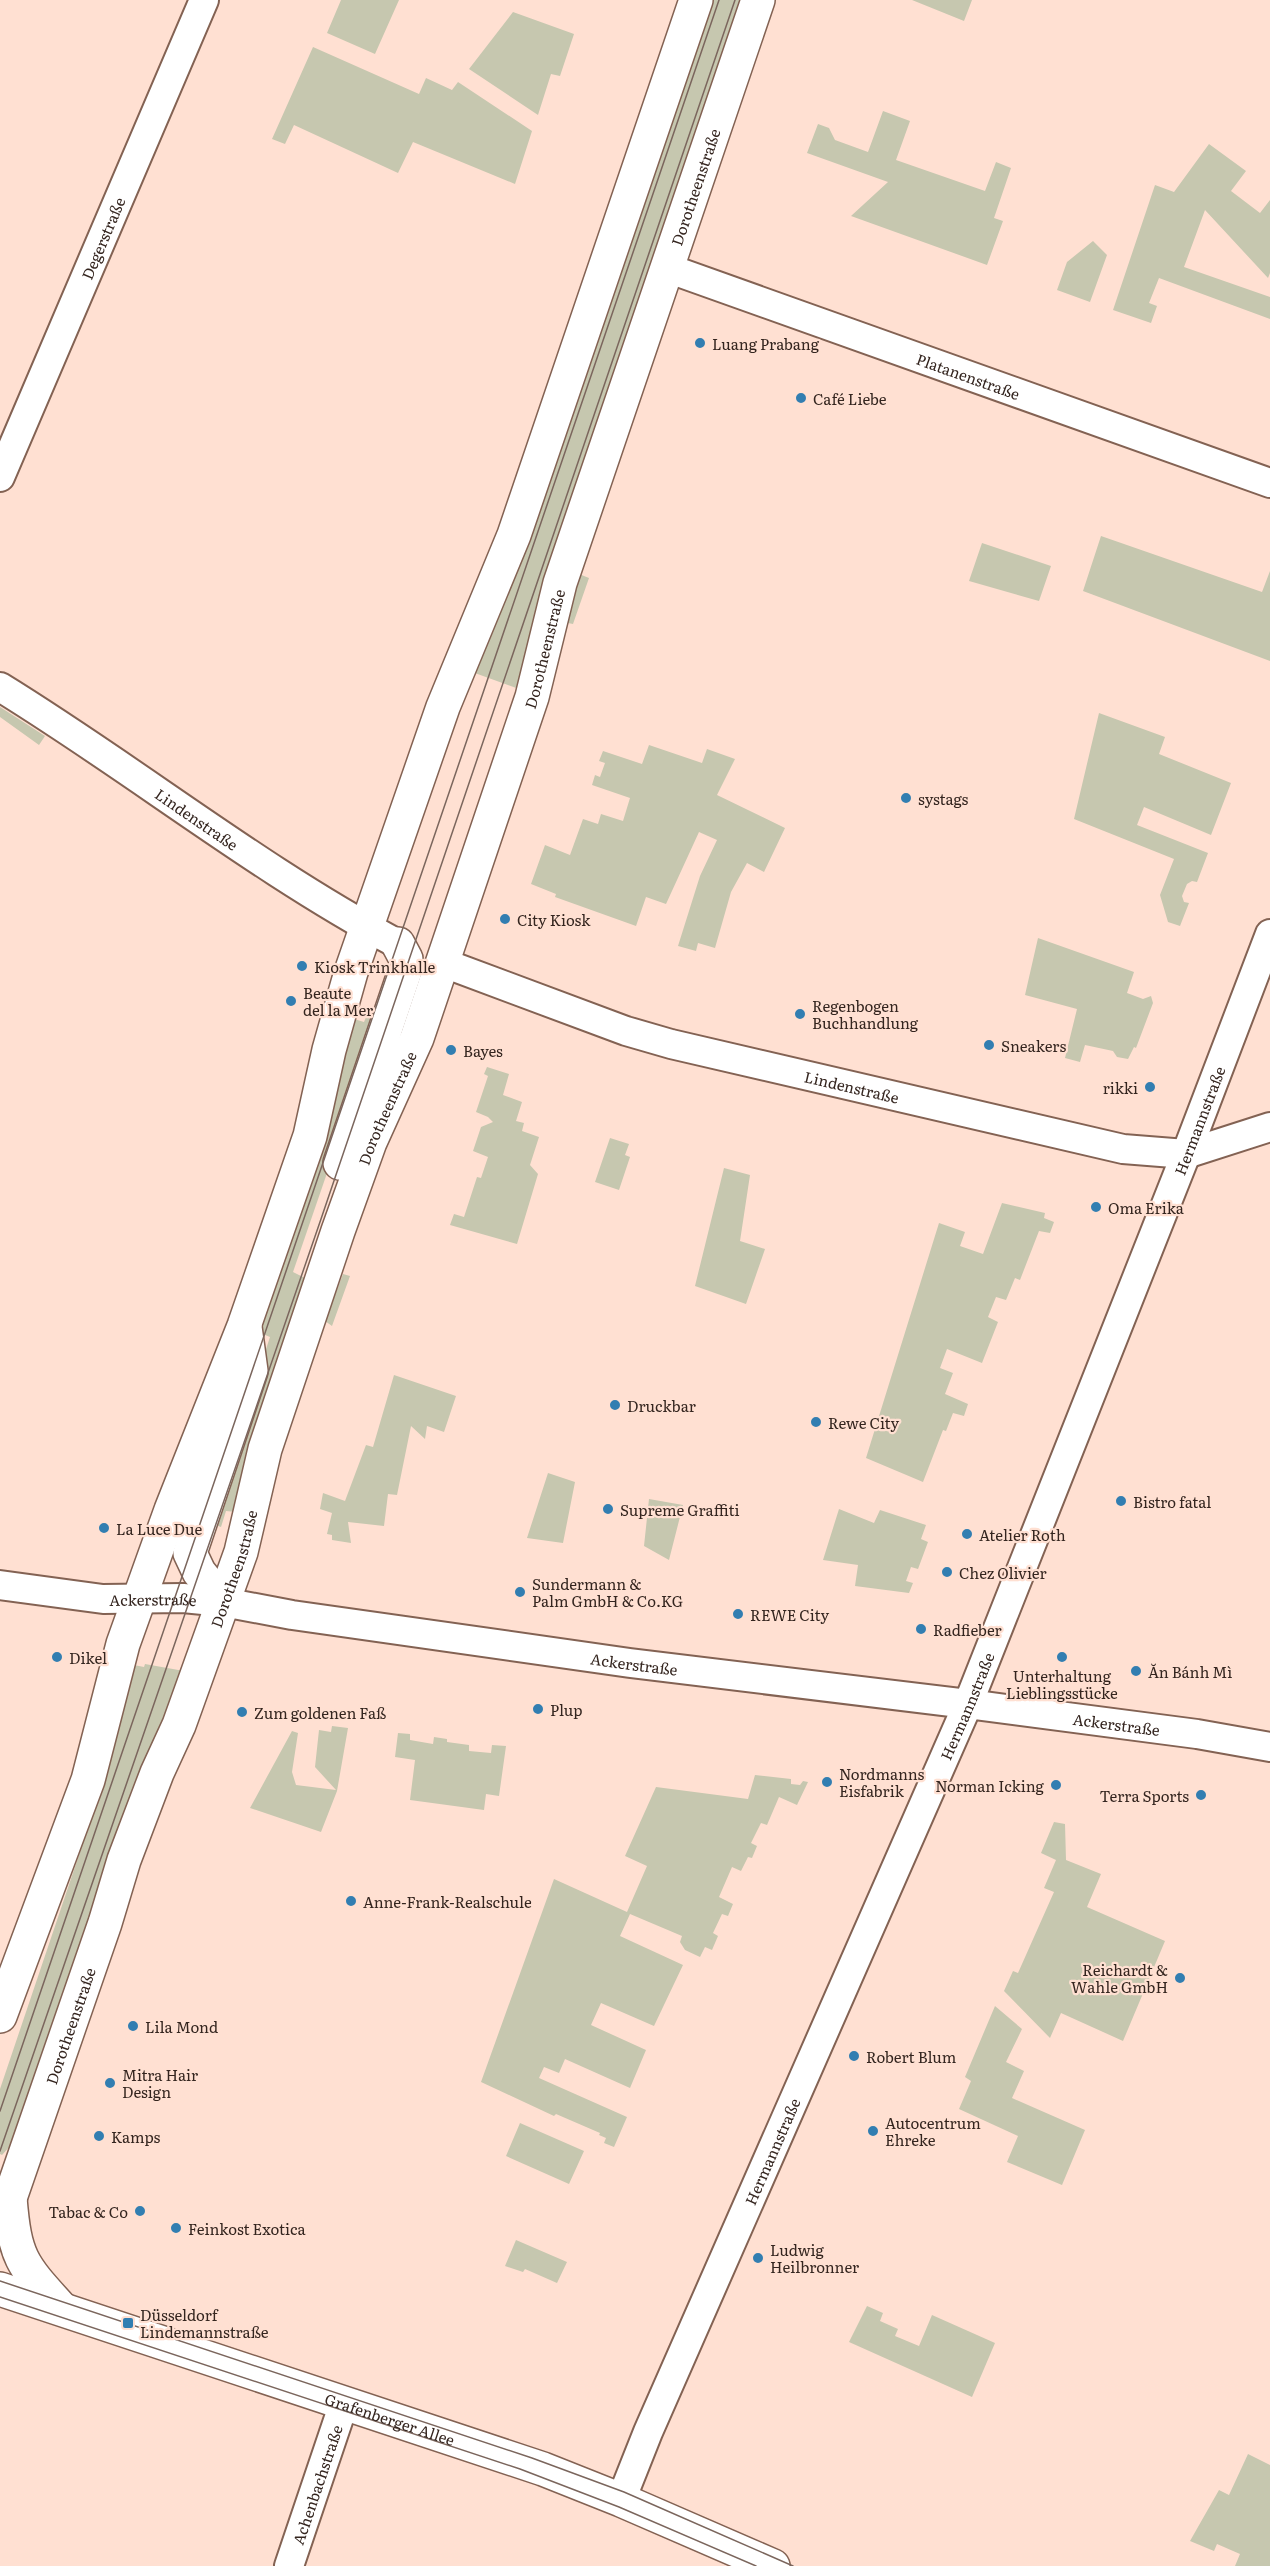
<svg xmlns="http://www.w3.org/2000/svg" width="1270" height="2566" viewBox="0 0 1270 2566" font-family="Literata,serif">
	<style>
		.green { fill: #c6c7af }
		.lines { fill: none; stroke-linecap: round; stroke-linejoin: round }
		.minor-casing { stroke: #836253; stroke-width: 32 }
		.secondary-casing { stroke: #836253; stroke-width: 36 }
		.primary-casing { stroke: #836253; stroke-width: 36 }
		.minor { stroke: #fff; stroke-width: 28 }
		.secondary { stroke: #fff; stroke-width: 33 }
		.primary { stroke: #fff; stroke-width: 33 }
		.tram { stroke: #7b665d; stroke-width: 1.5 }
		.poi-dot { fill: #327eb1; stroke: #ffe0d2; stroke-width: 2 }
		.labels { text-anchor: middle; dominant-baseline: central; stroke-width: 4.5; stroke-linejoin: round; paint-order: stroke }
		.street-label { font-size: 15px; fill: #34251f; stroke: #ffe0d2 }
		.poi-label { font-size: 15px; fill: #34251f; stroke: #ffe0d2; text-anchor: start }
	</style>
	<rect width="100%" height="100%" fill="#ffe0d2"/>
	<!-- green -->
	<path class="green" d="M341 0H399L375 54 327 33Z
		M711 0H743L519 689 472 672Z
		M912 0H972L964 21Z
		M513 12 574 34 560 76 551 74 538 115 469 69Z
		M313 47 419 94 426 78 452 90 458 82 532 131 515 184 413 142 398 173 294 125 285 144 272 139Z
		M883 111 910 121 896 160 985 191 996 162 1011 168 994 218 1003 221 987 265 851 216 888 182 807 153 818 124 829 128 835 140 868 152Z
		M1209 144 1246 171 1231 191 1260 213 1270 200V273L1268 278 1205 210 1184 267 1270 297V319L1159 278 1149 303 1157 306 1151 323 1113 310 1155 185 1174 192Z
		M1093 241 1107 255 1090 302 1057 290 1067 262Z
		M1101 536 1262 592 1270 571V661L1083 591Z
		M982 543 1051 566 1039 601 969 581Z
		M579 574 589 578 573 624 568 623 566 612Z
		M0 707 45 736 39 745 0 717Z
		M1099 713 1165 737 1159 754 1231 783 1211 835 1144 807 1137 825 1208 853 1197 882 1192 881 1187 884 1182 896 1184 902 1189 903 1180 926 1168 922 1160 895 1174 859 1074 819Z
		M649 745 702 763 707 749 735 759 717 795 785 828 764 872 747 863 731 892 715 948 698 943 696 951 678 946 700 876 717 840 699 832 666 904 646 897 636 926 555 897 556 894 531 884 545 845 570 855 583 819 598 824 601 814 623 821 630 798 592 785 595 775 600 777 605 763 599 761 603 751 642 764Z
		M1038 938 1134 972 1127 993 1143 999 1151 996 1153 1003 1136 1048 1134 1047 1128 1059 1117 1057 1113 1051 1085 1045 1080 1062 1065 1058 1077 1009 1025 995Z
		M369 1010 381 1016 293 1272 307 1279 236 1512 226 1511 221 1527 210 1523 209 1520 270 1337 258 1332 321 1148 354 1019 364 1022Z
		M487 1067 509 1074 503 1095 522 1102 516 1121 524 1123 522 1131 539 1137 530 1165 538 1174 517 1244 450 1225 454 1214 464 1217 477 1177 481 1178 488 1157 473 1151 481 1127 493 1122 488 1117 476 1112 488 1076 484 1074Z
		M610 1138 629 1144 625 1155 630 1157 619 1190 595 1182Z
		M724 1168 750 1175 740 1241 765 1249 746 1304 695 1286Z
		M1002 1203 1045 1213 1044 1218 1054 1222 1050 1233 1039 1231 1020 1280 1015 1278 1006 1300 996 1297 988 1317 998 1322 982 1363 947 1349 940 1368 953 1373 945 1394 968 1404 964 1416 953 1413 946 1431 943 1430 923 1482 866 1458 939 1223 965 1232 960 1246 983 1254Z
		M343 1274 350 1276 332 1326 325 1321Z
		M394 1375 456 1396 444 1432 427 1426 425 1439 411 1426 397 1495 388 1494 384 1526 348 1522 351 1543 332 1540V1535L327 1534 332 1513 320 1509 323 1493 345 1501 366 1445 373 1447Z
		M548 1473 575 1482 563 1543 527 1538Z
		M649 1499 683 1505 669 1560 644 1546Z
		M839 1509 874 1523 880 1510 926 1525 921 1539 928 1542 918 1569 911 1567 906 1581 913 1583 909 1593 855 1586 858 1565 823 1560Z
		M145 1664 184 1671 12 2144 2 2155 0 2154V2089L104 1781 134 1665 144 1667Z
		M332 1726 348 1728 337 1791 321 1832 250 1808 292 1731 298 1733 292 1772 296 1785 336 1790 315 1767 319 1730 331 1732Z
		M398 1733 410 1734V1740L433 1744 434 1737 447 1739V1742L469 1745V1751L491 1753 492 1745 506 1746 499 1796 486 1794 484 1810 410 1800 415 1760 395 1757Z
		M755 1775 791 1779V1784L800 1785 803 1781 808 1782 797 1805 779 1797 767 1825 761 1823 751 1843 757 1846 752 1858 748 1857 741 1871 732 1867 719 1897 733 1904 728 1916 722 1914 713 1933 718 1936 712 1950 705 1947 700 1957 685 1950 680 1942 682 1936 630 1914 620 1936 683 1965 654 2026 601 2003 591 2025 646 2050 630 2088 565 2059 559 2073 544 2067 539 2078 627 2117 614 2147 604 2143 606 2138 599 2135 600 2133 556 2114 554 2116 481 2082 554 1879 627 1912 647 1866 625 1856 656 1787 748 1799Z
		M1054 1822 1065 1824 1066 1860 1101 1874 1087 1907 1165 1941 1123 2041 1061 2013 1050 2038 1004 1991 1013 1971 1018 1973 1054 1892 1044 1888 1056 1860 1041 1853Z
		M995 2006 1022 2029 1006 2062 1024 2071 1012 2098 1085 2130 1062 2185 1007 2162 1018 2136 959 2109 971 2081 965 2077Z
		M520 2123 584 2151 569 2184 506 2156Z
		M516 2240 567 2262 557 2283 525 2269 523 2272 505 2266Z
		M867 2306 883 2313 880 2321 898 2329 895 2336 919 2346 932 2315 995 2343 972 2397 849 2342Z
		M1248 2454 1270 2465V2566H1235L1240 2554 1217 2544 1214 2551 1190 2541 1219 2490 1229 2495Z"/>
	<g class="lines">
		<!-- minor casing -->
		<g class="minor-casing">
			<g id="minor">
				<path id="s1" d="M667 268 1270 483"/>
				<path id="s2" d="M0 477 204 0"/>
				<path id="s3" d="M0 687C135 770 259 870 398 944"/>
				<path id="s4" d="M441 962 626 1031 671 1044 1123 1149 1186 1154 1270 1127"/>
				<path id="s5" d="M0 1585 103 1599 183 1598 223 1602 292 1615 630 1663 968 1704 1197 1734 1270 1747"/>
				<path id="s6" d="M621 2500 648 2432 968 1704 1186 1154 1270 934"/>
				<path id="s7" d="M289 2566 344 2403"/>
			</g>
		</g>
		<!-- secondary casing -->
		<g class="secondary-casing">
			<g id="secondary">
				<path id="s8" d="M0 2289 543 2469 621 2500 773 2566"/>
			</g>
		</g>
		<!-- primary casing -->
		<g class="primary-casing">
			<g id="primary">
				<path d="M340 1163 405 971 406 959 398 944"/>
				<path d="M223 1602 199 1572 190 1553 251 1371 245 1327"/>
				<path d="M0 2016 88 1780 123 1644 171 1510 244 1326 310 1136 329 1050 351 972 443 707 514 535 696 0"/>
				<path d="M10 2198C15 2258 21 2264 61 2308"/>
				<path id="s9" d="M0 2210 10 2198 105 1923 124 1860 157 1773 179 1725 241 1552 265 1449 338 1231 370 1142 417 1038 532 697 560 583 758 0"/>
			</g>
		</g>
		<!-- minor -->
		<use href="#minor" class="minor"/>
		<!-- secondary -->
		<use href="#secondary" class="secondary"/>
		<!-- primary -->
		<use href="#primary" class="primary"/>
		<!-- tram -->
		<path class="tram" d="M0 2111 719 0
			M0 2151 321 1219 735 0
			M0 2281 532 2458 624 2492 793 2566
			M0 2297 520 2469 619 2507 756 2566"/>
	</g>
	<!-- markers -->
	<g class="poi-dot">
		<circle cx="700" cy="343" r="6"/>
		<circle cx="801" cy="398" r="6"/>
		<circle cx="906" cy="798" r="6"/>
		<circle cx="505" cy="919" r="6"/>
		<circle cx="302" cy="966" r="6"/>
		<circle cx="291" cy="1001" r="6"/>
		<circle cx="800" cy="1014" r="6"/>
		<circle cx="989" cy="1045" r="6"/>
		<circle cx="451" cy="1050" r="6"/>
		<circle cx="1150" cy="1087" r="6"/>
		<circle cx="1096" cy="1207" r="6"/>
		<circle cx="615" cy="1405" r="6"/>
		<circle cx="816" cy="1422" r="6"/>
		<circle cx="1121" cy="1501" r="6"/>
		<circle cx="608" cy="1509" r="6"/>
		<circle cx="104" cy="1528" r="6"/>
		<circle cx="967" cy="1534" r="6"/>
		<circle cx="947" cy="1572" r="6"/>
		<circle cx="520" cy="1592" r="6"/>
		<circle cx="738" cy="1614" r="6"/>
		<circle cx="921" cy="1629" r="6"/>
		<circle cx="57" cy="1657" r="6"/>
		<circle cx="1062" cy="1657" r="6"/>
		<circle cx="1136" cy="1671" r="6"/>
		<circle cx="538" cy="1709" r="6"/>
		<circle cx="242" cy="1712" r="6"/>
		<circle cx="827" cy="1782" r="6"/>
		<circle cx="1056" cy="1785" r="6"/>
		<circle cx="1201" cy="1795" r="6"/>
		<circle cx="351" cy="1901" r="6"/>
		<circle cx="1180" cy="1978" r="6"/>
		<circle cx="133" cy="2026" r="6"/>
		<circle cx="854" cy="2056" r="6"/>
		<circle cx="110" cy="2083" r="6"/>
		<circle cx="873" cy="2131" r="6"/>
		<circle cx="99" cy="2136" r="6"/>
		<circle cx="140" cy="2211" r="6"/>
		<circle cx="176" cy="2228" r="6"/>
		<circle cx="758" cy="2258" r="6"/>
		<rect x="122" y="2317" width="12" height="12" rx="3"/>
	</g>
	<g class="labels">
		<!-- street labels -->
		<g class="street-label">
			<text stroke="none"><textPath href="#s9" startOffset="2142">Dorotheenstraße</textPath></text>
			<text stroke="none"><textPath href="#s2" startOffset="260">Degerstraße</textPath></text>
			<text stroke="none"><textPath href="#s1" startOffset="320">Platanenstraße</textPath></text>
			<text stroke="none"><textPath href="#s9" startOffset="1656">Dorotheenstraße</textPath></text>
			<text stroke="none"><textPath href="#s3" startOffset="237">Lindenstraße</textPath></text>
			<text stroke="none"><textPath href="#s4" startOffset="430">Lindenstraße</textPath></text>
			<text stroke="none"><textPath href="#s9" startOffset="1170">Dorotheenstraße</textPath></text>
			<text stroke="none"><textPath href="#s6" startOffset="1496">Hermannstraße</textPath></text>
			<text stroke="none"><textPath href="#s9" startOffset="684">Dorotheenstraße</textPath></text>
			<text stroke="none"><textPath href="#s5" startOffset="154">Ackerstraße</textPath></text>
			<text stroke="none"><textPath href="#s5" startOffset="640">Ackerstraße</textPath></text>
			<text stroke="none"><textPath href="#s6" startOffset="866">Hermannstraße</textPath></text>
			<text stroke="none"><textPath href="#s5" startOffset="1126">Ackerstraße</textPath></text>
			<text stroke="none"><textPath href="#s9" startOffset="198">Dorotheenstraße</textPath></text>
			<text stroke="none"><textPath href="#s6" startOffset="380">Hermannstraße</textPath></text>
			<text stroke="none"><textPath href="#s8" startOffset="411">Grafenberger Allee</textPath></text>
			<text stroke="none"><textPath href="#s7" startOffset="86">Achenbachstraße</textPath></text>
		</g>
		<!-- poi labels -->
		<g class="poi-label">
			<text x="712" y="343">Luang Prabang</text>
			<text x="813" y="398">Café Liebe</text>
			<text x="918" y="798">systags</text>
			<text x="517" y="919">City Kiosk</text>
			<text x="314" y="966">Kiosk Trinkhalle</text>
			<text x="303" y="992">Beaute<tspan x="303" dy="17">del la Mer</tspan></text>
			<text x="812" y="1005">Regenbogen<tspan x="812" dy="17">Buchhandlung</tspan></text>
			<text x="1001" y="1045">Sneakers</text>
			<text x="463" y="1050">Bayes</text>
			<text x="1138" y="1087" text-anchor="end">rikki</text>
			<text x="1108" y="1207">Oma Erika</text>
			<text x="627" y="1405">Druckbar</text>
			<text x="828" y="1422">Rewe City</text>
			<text x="1133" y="1501">Bistro fatal</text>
			<text x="620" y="1509">Supreme Graffiti</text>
			<text x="116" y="1528">La Luce Due</text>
			<text x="979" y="1534">Atelier Roth</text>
			<text x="959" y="1572">Chez Olivier</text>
			<text x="532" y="1583">Sundermann &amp;<tspan x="532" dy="17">Palm GmbH &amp; Co.KG</tspan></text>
			<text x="750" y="1614">REWE City</text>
			<text x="933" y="1629">Radfieber</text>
			<text x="69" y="1657">Dikel</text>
			<text x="1148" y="1671">Ăn Bánh Mì</text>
			<text x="1062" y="1675" text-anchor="middle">Unterhaltung<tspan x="1062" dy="17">Lieblingsstücke</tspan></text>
			<text x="550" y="1709">Plup</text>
			<text x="254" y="1712">Zum goldenen Faß</text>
			<text x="839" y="1773">Nordmanns<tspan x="839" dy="17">Eisfabrik</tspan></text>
			<text x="1044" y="1785" text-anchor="end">Norman Icking</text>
			<text x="1189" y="1795" text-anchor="end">Terra Sports</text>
			<text x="363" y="1901">Anne-Frank-Realschule</text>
			<text x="1168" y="1969" text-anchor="end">Reichardt &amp;<tspan x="1168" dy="17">Wahle GmbH</tspan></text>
			<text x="145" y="2026">Lila Mond</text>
			<text x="866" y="2056">Robert Blum</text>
			<text x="122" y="2074">Mitra Hair<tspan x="122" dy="17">Design</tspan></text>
			<text x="885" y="2122">Autocentrum<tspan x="885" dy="17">Ehreke</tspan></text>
			<text x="111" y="2136">Kamps</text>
			<text x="128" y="2211" text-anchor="end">Tabac &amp; Co</text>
			<text x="188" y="2228">Feinkost Exotica</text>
			<text x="770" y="2249">Ludwig<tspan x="770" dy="17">Heilbronner</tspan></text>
			<text x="140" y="2314">Düsseldorf<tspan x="140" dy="17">Lindemannstraße</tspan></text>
		</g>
	</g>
</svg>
